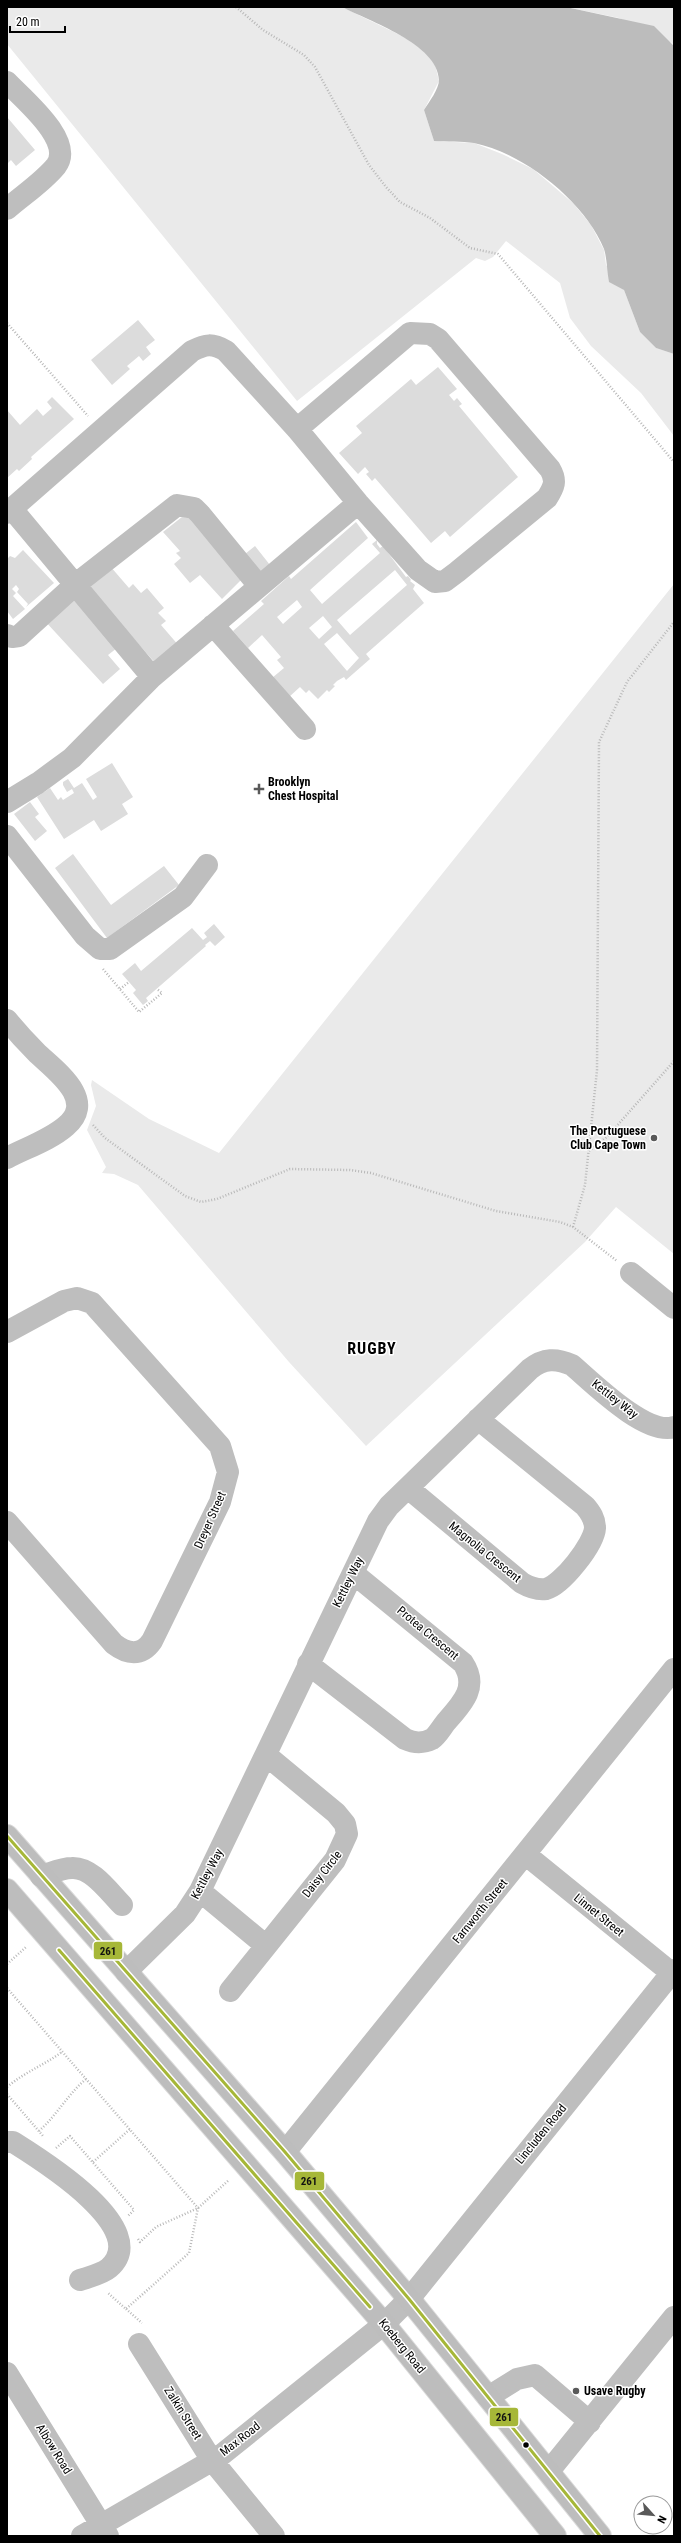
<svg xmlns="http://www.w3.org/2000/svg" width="681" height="2543" viewBox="0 0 681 2543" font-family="'Roboto Condensed',sans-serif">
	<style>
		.green { fill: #eaeaea }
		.water { fill: #bcbcbc }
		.building { fill: #dcdcdc; fill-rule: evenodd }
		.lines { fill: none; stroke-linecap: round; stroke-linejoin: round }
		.major-casing { stroke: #dbdbdb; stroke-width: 24 }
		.path { stroke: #b8b8b8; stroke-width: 2.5; stroke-dasharray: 1 2; stroke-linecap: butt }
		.minor { stroke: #bebebe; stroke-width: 22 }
		.major { stroke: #bdbdbd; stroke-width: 22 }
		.bus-1-casing { stroke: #fff; stroke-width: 6 }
		.bus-1 { stroke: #a6b738; stroke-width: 3 }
		.poi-dot { fill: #595959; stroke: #fff; stroke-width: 1.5 }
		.bus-dot { fill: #000; stroke: #fff; stroke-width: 1.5 }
		.labels { text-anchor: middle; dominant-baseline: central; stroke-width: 3; stroke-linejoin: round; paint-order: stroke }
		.poi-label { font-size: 12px; font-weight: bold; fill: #000; stroke: #fff; text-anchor: start }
		.street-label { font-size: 12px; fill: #000; stroke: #fff }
		.district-label { font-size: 16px; font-weight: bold; letter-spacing: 1px; fill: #000; stroke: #fff }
		.line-badge { stroke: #fff; stroke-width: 1.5 }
		.pale-badge-label { font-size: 11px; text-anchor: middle; font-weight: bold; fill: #111 }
	</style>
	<rect width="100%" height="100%" fill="#fff"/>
	<!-- green -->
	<path class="green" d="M7 7H342L402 36 422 49 435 64 439 81 424 110 434 141 474 143 502 154 533 169 573 203 591 225 604 250 606 265 624 290 640 332 656 348 674 354V436L641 393 591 346 570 318 560 283 506 241 493 257 485 261 476 258 297 401 7 44Z
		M566 7H674V46L672 43 619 18Z
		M674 584V1254L616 1207 585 1242 366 1446 289 1362 138 1185 114 1174 102 1173 106 1167 87 1130 96 1106 91 1085 92 1080 149 1119 219 1153Z"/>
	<!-- water -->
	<path class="water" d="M342 7H566L654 26 674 46V354L656 348 640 332 624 290 609 282C607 272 607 258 604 249 585 202 524 153 474 143 462 141 447 142 434 141L424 110C429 102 439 89 439 80 438 44 369 21 342 7Z"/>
	<!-- building -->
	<path class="building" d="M7 117 35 150 16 166 11 160 7 164Z
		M138 320 155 340 146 347 151 354 143 361 139 356 127 366 130 369 112 385 91 360Z
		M438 367 457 389 449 395 454 401 457 398 462 404 459 406 518 477 450 537 445 531 431 543 375 478 372 481 366 474 369 472 365 467 358 474 339 453 362 433 356 426 411 379 416 385Z
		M52 397 74 419 31 457 32 459 19 471 17 469 7 478V410L20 425 37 409 43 416 52 408 47 402Z
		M187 513 244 577 222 599 200 575 190 583 174 564 181 558 176 553 180 551 163 532Z
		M356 522 368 538 310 590 322 604 380 553 372 544 377 540V544L380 548 383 546 406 577 408 576 411 580 410 581 415 585 413 589 424 603 366 654 370 659 346 680 344 677 337 681 333 685 335 686 329 692 327 690 318 699 309 690 306 693 300 687 289 697 272 678 284 668 277 660 281 657 262 635 248 648 233 631 264 604 261 601 289 576 291 579ZM395 570 407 585 350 635 337 620ZM297 600 302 607 283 624 277 617ZM323 616 332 627 319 639 309 628ZM337 633 359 658 347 671 324 644Z
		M255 546 270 565 256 577 240 558Z
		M23 550 54 583 26 607 28 604 17 592 19 589 16 585 12 589 16 593 13 596 25 609 13 619 7 611V559L10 556 15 558Z
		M110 566 129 588 133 584 141 593 147 588 164 608 158 613 166 621 161 625 180 647 157 665 88 587Z
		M73 597 117 648 108 655 120 669 103 684 44 620Z
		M112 763 133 797 122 804 128 814 101 831 94 820 64 839 37 797 50 788 58 800 61 797 63 800 74 793 72 789 67 792 63 785V782L68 779 74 788 82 783 93 800 97 797 86 779Z
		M30 802 39 814 35 817 47 831 35 841 14 814Z
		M73 854 111 905 164 866 179 885 107 938 55 868Z
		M214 924 225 937 215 946 210 941 205 945 206 946 146 998 148 1001 143 1005 133 993 136 990 122 974 135 963 141 971 192 928 203 940 207 937 204 933Z"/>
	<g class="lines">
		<!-- major casing -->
		<g class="major-casing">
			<path id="major" d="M7 1836 285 2152 409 2299 600 2536
				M7 1890 384 2324 555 2536"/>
		</g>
		<!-- path -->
		<path class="path" d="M236 7 263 30 304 55 315 67 369 165 386 187 400 202 430 218 470 248 498 254 674 462
			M7 323 88 416
			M103 969 139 1012 162 993 157 989
			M120 989 129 982
			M93 1125 105 1138 185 1196 201 1202 217 1199 290 1169 350 1170 371 1173 496 1211 560 1222 573 1227 617 1261
			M589 1151 608 1136 674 1061
			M573 1227 585 1185 597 1070 599 742 627 682 674 622
			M7 1964 26 1947
			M7 1988 198 2208 189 2253 126 2309 107 2292
			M7 2087C25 2072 44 2065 62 2052
			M7 2094 43 2136
			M39 2131C57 2115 68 2094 86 2079
			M56 2148 70 2136 134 2210 128 2216
			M93 2162 130 2129
			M138 2239 140 2242 156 2227 198 2208 229 2180
			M126 2309 142 2323"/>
		<!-- minor -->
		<path class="minor" d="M7 82C23 99 75 141 56 166 43 182 23 195 7 209
			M12 509 152 677
			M7 513 192 351C206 344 212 343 226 351L297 429 358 503 418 570 435 582 445 581 457 572 547 498C554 487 557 481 550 469L438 339 430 334 410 333 297 429
			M213 625 305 729
			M7 635 12 637 19 636 76 584 177 505 194 508 200 514 259 586
			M7 802 38 783 72 758 152 677 358 503
			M7 836 85 936 100 949H110L183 897 207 865
			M7 1020C16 1031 26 1042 36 1052 53 1069 98 1099 66 1126 50 1140 26 1148 7 1158
			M631 1273 674 1308
			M7 1332 64 1301 77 1298 92 1303 220 1446 228 1472 220 1502 152 1641C141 1657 127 1654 114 1644L7 1522
			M408 1488 522 1583C529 1587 538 1590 546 1589 562 1585 594 1544 595 1528 595 1519 591 1513 585 1506L478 1419
			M308 1664 405 1739C414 1743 422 1744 432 1739 437 1736 442 1727 446 1722 462 1704 479 1687 463 1663L353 1573
			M525 1854 674 1975
			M41 1876C51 1873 62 1868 72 1868 92 1867 109 1892 122 1905
			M200 1891 265 1945
			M126 1972 185 1914 200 1891 378 1521 389 1506 530 1369C544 1358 556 1358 572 1365 593 1383 646 1436 674 1427
			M230 1991 335 1860 347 1834 345 1824 336 1813 266 1755
			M7 2142H13C40 2159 154 2229 109 2268 102 2274 89 2277 80 2280
			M285 2152 674 1669
			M139 2344 211 2459 274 2536
			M7 2373 108 2536
			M488 2397 517 2379 535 2375 590 2422
			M549 2471 674 2317
			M82 2536 220 2456 384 2324 409 2299 674 1970"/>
		<!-- major -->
		<use href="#major" class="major"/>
		<!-- bus-1 casing -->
		<g class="bus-1-casing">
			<path id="bus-1" d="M7 1836 285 2152 409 2299 600 2536
				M59 1950 370 2307"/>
		</g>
		<!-- bus-1 -->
		<use href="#bus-1" class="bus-1"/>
	</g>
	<!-- markers -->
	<g class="poi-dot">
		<path d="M257 783h4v4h4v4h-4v4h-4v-4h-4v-4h4z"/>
		<circle cx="654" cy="1138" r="4"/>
		<circle cx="576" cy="2391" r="4"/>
	</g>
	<circle class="bus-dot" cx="526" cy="2445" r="3.5"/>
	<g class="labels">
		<!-- poi labels -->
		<g class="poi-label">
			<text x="268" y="782">Brooklyn<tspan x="268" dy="14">Chest Hospital</tspan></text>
			<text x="646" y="1131" text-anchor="end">The Portuguese<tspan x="646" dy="14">Club Cape Town</tspan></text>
			<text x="584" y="2391">Usave Rugby</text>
		</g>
		<!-- street labels -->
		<g class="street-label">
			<text transform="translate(615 1399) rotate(38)">Kettley Way</text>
			<text transform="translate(210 1520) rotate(-66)">Dreyer Street</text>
			<text transform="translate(485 1552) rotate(39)">Magnolia Crescent</text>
			<text transform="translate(348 1582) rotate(-64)">Kettley Way</text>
			<text transform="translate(428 1633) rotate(40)">Protea Crescent</text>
			<text transform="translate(207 1874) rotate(-62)">Kettley Way</text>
			<text transform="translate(322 1874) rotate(-52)">Daisy Circle</text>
			<text transform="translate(480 1911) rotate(-51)">Farnworth Street</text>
			<text transform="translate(599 1915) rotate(39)">Linnet Street</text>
			<text transform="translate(541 2134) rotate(-51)">Lincluden Road</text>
			<text transform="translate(402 2346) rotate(51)">Koeberg Road</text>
			<text transform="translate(183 2413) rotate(58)">Zalkin Street</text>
			<text transform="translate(240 2439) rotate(-38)">Max Road</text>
			<text transform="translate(54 2449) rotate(58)">Albow Road</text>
		</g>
		<!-- district labels -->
		<g class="district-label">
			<text x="372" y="1348">RUGBY</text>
		</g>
	</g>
	<g class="line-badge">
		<rect x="93" y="1941" width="30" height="19" rx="4" fill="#a6b738"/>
		<rect x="294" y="2171" width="31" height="20" rx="4" fill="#a6b738"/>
		<rect x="489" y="2407" width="30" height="20" rx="4" fill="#a6b738"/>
	</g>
	<g class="pale-badge-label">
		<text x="108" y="1955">261</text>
		<text x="309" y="2185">261</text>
		<text x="504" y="2421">261</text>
	</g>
	<!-- border -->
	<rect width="681" height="2543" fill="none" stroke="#000000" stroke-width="16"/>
	<!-- north arrow -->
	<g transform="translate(653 2515) rotate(117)"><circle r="19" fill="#ffffff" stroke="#999999"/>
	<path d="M0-3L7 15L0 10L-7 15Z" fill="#595959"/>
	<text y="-6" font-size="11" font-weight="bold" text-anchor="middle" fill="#000000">N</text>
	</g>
	<!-- scale -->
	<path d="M10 26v6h55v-6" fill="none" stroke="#000000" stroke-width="2"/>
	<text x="16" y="26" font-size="12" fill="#000000" stroke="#ffffff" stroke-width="3" paint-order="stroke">20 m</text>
</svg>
